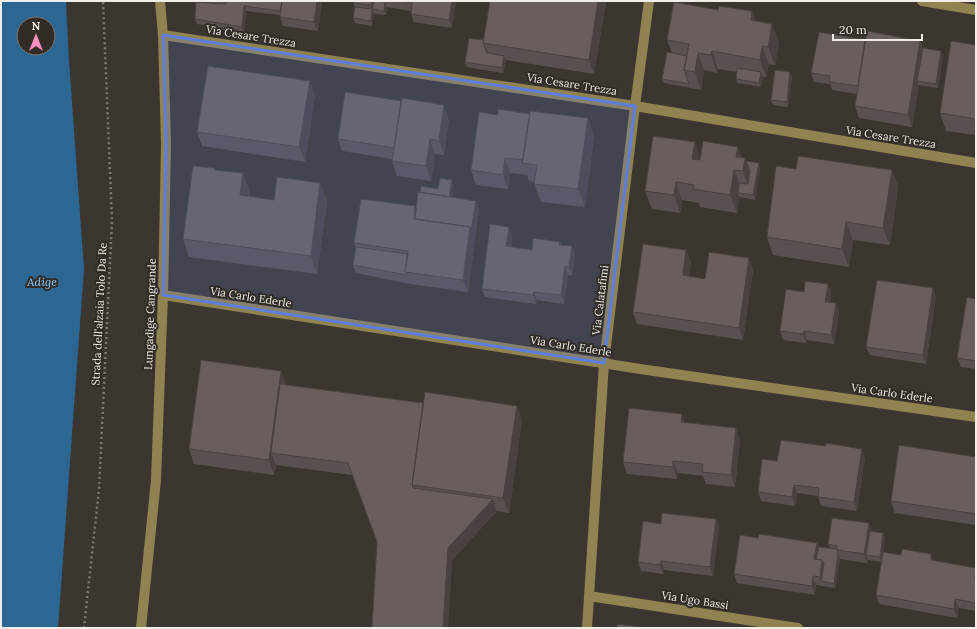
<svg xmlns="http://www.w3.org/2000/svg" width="977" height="629" font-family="Lora,serif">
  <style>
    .water { fill: #2c6794; fill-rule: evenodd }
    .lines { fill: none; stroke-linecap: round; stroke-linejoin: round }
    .path { stroke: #7e7a74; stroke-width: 2.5; stroke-dasharray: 2 3; stroke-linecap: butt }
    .minor { stroke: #918251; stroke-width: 10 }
    .wall { fill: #59514f }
    .shaded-wall { fill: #494240 }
    .building { fill: #685e5c; stroke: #494240 }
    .marked { fill: #5d7edd; fill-opacity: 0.2; stroke: #5d7edd; stroke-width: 3; stroke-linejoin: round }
    .labels { text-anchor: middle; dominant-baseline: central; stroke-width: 4; stroke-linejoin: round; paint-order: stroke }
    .street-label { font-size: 11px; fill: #f1eeea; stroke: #312c26 }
    .water-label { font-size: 12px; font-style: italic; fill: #87c7fc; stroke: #312c26 }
  </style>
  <rect width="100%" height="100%" fill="#3b362f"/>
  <path class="water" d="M1,1H66L69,61L84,269L58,628H1ZM24,24H48V48H24Z"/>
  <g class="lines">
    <path class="path" d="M84,628L99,489L112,221L103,1"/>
    <path class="minor" d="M922,1L976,10
      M163,35L635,106L976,163
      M163,295L647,370L976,417
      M589,596L798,628
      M141,628L156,480L163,295L166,144L163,35L160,1
      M587,628L604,363L635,106L649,1"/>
  </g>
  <path class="wall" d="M196,1H322L318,31L283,26L280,17V15L246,11L244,32L197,24L195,19Z
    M354,1H456L452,28L414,22L411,14V11L387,7L386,15L374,14L372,26L355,23L353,18L355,7L353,3Z
    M606,2L594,74L506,60L503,73L467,67L465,62L484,40Z
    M718,10L752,11L756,21L779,42L775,65L769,64L766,77H763L761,87L737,83L736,79L737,72L718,69L717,73L704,70L701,90L664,83L662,79L672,53L667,40Z
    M865,40L920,41L923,48L943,56L938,88L919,85L912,127L859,118L855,106L857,94L832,90L830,84L814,82L811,73Z
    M976,45V135L946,131L940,113Z
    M792,76L788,107L773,105L771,100Z
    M315,95L305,162L202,146L197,132Z
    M530,114L588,118L594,136L585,207L541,202L534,184V182L529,181L527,175L510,173L508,189L476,185L471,170L498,115Z
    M449,120L444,155L435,154L431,181L397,176L392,161V159L342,151L338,139Z
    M700,157L745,158L746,161L760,167L755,200L739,197L737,213L700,207L699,203L682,200L680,213L652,209L645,191Z
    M214,168L215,170L250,191L249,197L274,200L320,183L327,201L317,274L189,257L183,239Z
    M796,169L892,170L898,187L890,245L853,240L849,267L773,255L767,237Z
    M453,185L451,197L476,201L479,209L468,292L410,284L356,273L353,265L356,247L354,243L416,210L420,192Z
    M512,235L511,247L532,250L560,242L561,245L575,255L572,276L568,275L564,304L537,300L536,304L485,297L482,289Z
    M686,250L691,262L689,276L705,279L753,270L743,340L637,324L633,312Z
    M828,284L831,293L830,302L839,312L834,344L807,340L806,343L783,340L780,331L804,292Z
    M936,297L926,364L870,355L866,347Z
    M976,299V369L961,367L957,358Z
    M281,371L286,385L423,403L517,406L522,420L509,513L497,511L452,560L448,628H372L377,542L352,475L276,465L274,475L194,464L189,449Z
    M685,422L740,440L735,487L706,484L703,476L678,473L677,479L627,474L623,462Z
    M976,457V525L895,513L891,501Z
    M865,458L857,511L821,506L818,496L797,493L795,506L761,501L758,492L777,461Z
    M716,519L719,528L713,576L664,570L663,574L641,571L638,562L661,524Z
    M869,523L872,532L883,533L885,538L881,562L868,560L867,563L840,559L835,588L816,585L815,595L737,583L734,574L758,538L817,543L819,547L830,548L828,544Z
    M933,560L976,568V611L959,608L957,618L879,604L876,595Z"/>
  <path class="shaded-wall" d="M317,1H322L318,31L314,22Z
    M372,1H374L372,9L371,5Z
    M452,1H456L452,28L449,20Z
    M598,1H605L606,2L594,74L589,60Z
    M385,2L387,7L386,15L384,11Z
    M244,6L246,11L244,32L242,27Z
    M372,9L374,14L372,26L371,21Z
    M752,11L759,29L751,20Z
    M772,24L779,42L775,65L768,47Z
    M920,41L925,53L917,81L919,85L912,127L908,115Z
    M762,46L769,64L766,77L760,60Z
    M712,51L718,69L717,73L711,55Z
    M941,51L943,56L938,88L936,84Z
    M698,53L704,70L701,90L695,72Z
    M504,56L506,61L503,73L502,68Z
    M761,72L763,76L761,87L759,83Z
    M790,72L792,76L788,107L787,102Z
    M310,81L315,95L305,162L299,147Z
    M444,105L449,120L444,155L439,141Z
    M588,118L594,136L585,207L578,189Z
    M430,139L435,154L431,181L426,166Z
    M695,142L701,160L692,159Z
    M738,147L744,164L745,158L752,176L750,189L743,171L736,157Z
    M505,158L510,173L508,189L503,175Z
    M759,163L760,167L755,200L753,195Z
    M734,170L741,187L738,193L739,197L737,213L730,195Z
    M892,170L898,187L890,245L883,228Z
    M243,173L250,191L246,213L240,195Z
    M452,180L453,185L450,205L448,201Z
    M676,182L682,200L680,213L674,195Z
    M320,183L327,201L317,274L311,256Z
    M476,201L479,209L468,292L463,280L470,227Z
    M415,206L419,218V223L414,219Z
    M846,222L853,240L849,267L842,249Z
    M509,227L512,235L509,255L506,246Z
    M572,246L575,255L572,276L569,267Z
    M686,250L691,262L687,288L683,275Z
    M749,258L753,270L743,340L739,328Z
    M565,266L568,275L564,304L561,295Z
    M828,284L831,293L828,310L825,302Z
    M933,288L936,297L926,364L923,355Z
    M534,292L537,300L536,304L533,295Z
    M836,303L839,312L834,344L831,335Z
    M804,331L807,340L806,343L803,334Z
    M281,371L286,386L271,453L276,465L274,475L269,460Z
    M517,406L522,420L509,513L503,498Z
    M682,414L686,426L681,422Z
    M736,428L740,440L735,487L731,475Z
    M862,449L865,458L857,511L854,502Z
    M673,461L678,473L677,479L673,467Z
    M794,485L797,493L795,506L792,497Z
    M493,499L497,511L452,560L448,628H443L448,548Z
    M716,519L719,528L713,576L710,567Z
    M869,523L872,532L866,555L868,560L867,563L864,554Z
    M883,533L885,538L881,562L880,557Z
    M817,543L820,551L818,563L814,559Z
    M838,554L840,559L835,588L834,584Z
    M931,554L934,563L931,560Z
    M822,560L825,569L821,581L820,577Z
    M661,561L664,570L663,574L660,565Z
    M813,576L816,585L815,595L812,586Z
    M955,599L959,608L957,618L954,609Z"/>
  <path class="building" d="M227,1H282L280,11L244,6L242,27L195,19L196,2L226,4Z
    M282,1H317L314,22L280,17Z
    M354,1H372L371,5L353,3Z
    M374,1L385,2L384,11L372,9Z
    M401,1H452L449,20L411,14L412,3Z
    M490,1H598L589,60L483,43Z
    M674,2L718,10L719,6L752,11L751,20L772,24L768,47L762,46L760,60L712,51L711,55L698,53L695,72L684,70L689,44L667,40Z
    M355,7L372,9L371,21L353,18Z
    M867,31L920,41L908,115L855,106Z
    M819,32L865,40L858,86L829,82L830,76L811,73Z
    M469,38L484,40L483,43L487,53L504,56L502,68L465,62Z
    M951,41L976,45V119L940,113Z
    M923,48L941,51L936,84L917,81Z
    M667,52L687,56L684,70L689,84L662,79Z
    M208,66L310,81L299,147L197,132Z
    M737,68L761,72L759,83L736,79Z
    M775,70L790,72L787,102L771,100Z
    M345,92L401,101L394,148L338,139Z
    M402,98L444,105L439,141L430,139L426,166L392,161Z
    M498,109L530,114L523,160L505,158L503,175L471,170L479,112L498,115Z
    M530,111L588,118L578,189L534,184L537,165L522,163Z
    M653,136L695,142L692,159L700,160L703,141L738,147L736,157L745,158L743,171L734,170L730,195L693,189L694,185L676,182L674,195L645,191Z
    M798,156L892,170L883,228L846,222L842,249L767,237L776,166L796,169Z
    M746,161L759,163L753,195L738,193L739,183L748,184L750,171Z
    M193,166L214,168V170L243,173L240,195L274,200L277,177L320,183L311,256L183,239Z
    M440,178L452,180L449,197L420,192L421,186L438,189Z
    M418,192L476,201L471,231L470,227L415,219Z
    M361,199L415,206L414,219L470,227L463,280L405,272L408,251L354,243Z
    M490,224L509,227L506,246L532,250L533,238L560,242L559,245L572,246L569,267L565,266L561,295L534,292L533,295L482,289Z
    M643,244L686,250L683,275L705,279L709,252L749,258L739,328L633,312Z
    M356,247L408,254L405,272L407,275L353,265Z
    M877,280L933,288L923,355L866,347Z
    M805,281L828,284L825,302L836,303L831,335L804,331L803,334L780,331L786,289L804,292Z
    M967,297L976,299V361L957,358Z
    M201,360L281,371L269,460L189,449Z
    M280,384L423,403L412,485L413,488L493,499L448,548L443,628H372L377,542L348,463L271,453Z
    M425,392L517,406L503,498L412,485Z
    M629,408L682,414L681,422L736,428L731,475L702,472L703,464L673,461V467L623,462Z
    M781,440L826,446V443L862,449L854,502L818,497L819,488L794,485L792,497L758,492L762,459L777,461Z
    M899,445L976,457V514L891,501Z
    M662,513L716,519L710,567L661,561L660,565L638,562L643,521L661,524Z
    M832,518L869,523L864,554L837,550V546L828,544Z
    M870,531L883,533L880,557L866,555Z
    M759,534L817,543L814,559L822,560L820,577L813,576L812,586L734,574L740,535L758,538Z
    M819,547L837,549L838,554L834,584L821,581L824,564L822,560L816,559Z
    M902,549L931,554V560L976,568L975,579H976V603L955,599L954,609L876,595L883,552L901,555Z
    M617,624L642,627V628H617Z"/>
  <path class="marked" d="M163,35L635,106L604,363L163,295L166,144Z"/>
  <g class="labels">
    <g class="street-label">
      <text transform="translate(251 36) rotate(9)">Via Cesare Trezza</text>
      <text transform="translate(572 84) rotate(9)">Via Cesare Trezza</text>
      <text transform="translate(891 137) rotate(9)">Via Cesare Trezza</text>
      <text transform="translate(251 297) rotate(9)">Via Carlo Ederle</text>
      <text transform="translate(600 300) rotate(-83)">Via Calatafimi</text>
      <text transform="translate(99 314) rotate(-87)">Strada dell'alzaia Tolo Da Re</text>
      <text transform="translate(150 314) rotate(-88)">Lungadige Cangrande</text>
      <text transform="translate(571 346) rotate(9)">Via Carlo Ederle</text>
      <text transform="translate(892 393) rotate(8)">Via Carlo Ederle</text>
      <text transform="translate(695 600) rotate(9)">Via Ugo Bassi</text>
    </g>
    <g class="water-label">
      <text x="42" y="281">Adige</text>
    </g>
  </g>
  <rect width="977" height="629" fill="none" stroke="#f1eeea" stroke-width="4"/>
  <g transform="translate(36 36)"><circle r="19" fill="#312c26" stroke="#7e7a74"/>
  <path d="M0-3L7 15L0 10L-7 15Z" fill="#fc8fc2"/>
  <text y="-6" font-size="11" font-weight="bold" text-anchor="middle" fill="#f1eeea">N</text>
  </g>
  <path d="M833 34v6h89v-6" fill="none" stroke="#f1eeea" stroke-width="2"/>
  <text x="839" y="34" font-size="12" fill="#f1eeea" stroke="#312c26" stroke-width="3" paint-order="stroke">20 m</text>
</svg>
